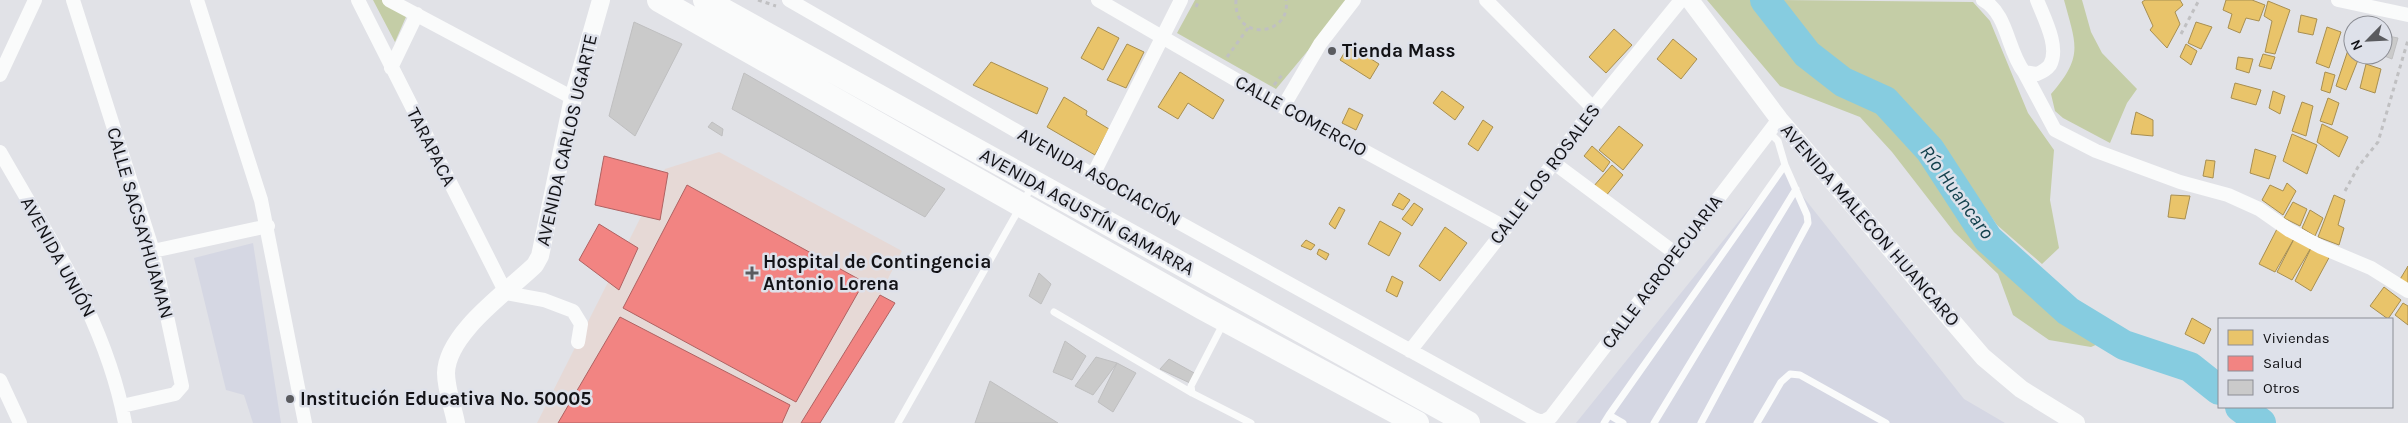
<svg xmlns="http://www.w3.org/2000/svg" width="2408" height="423" font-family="Karla,sans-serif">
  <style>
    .built { fill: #d5d7e3 }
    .medical { fill: #e6d9d6 }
    .green { fill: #c4cda6 }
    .homes { fill: #e9c46a; stroke: #a88f51 }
    .health { fill: #f28482; stroke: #af6262 }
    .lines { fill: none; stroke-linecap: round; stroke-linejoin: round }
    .river { stroke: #86cce0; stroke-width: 30 }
    .building { fill: #cacaca; stroke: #bfbfc0 }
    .path { stroke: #c0c0c2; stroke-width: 3; stroke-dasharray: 4 4; stroke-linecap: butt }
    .service { stroke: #fafbfb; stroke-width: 7 }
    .minor { stroke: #fafbfb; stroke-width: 14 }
    .tertiary { stroke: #fafbfb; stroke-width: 18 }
    .trunk { stroke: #fafbfb; stroke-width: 24 }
    .poi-dot { fill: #5a5b5f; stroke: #dee1ea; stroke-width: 2 }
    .labels { text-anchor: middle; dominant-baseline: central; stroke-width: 5; stroke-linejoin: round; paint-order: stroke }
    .poi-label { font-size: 19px; font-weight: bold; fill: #121216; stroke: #dee1ea; text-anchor: start }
    .street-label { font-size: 19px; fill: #121216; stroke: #dee1ea }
    .water-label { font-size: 20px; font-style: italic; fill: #113f4b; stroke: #dee1ea }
  </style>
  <rect width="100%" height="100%" fill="#e1e2e7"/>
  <path class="built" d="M1781,169L1964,399L2005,423H1576Z
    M253,243L281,423H253L244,395L226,390L194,258Z"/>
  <path class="medical" d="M719,152L902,251L815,423H537L665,169Z"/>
  <path class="green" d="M373,0H382L409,10L395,42Z
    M1195,0H1350L1276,89L1177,33Z
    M1707,0H1755L1809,69L1878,106L1917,144L1994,257L2062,316L2105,341L2091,347L2049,340L2013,315L1998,274L1954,232L1892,152L1860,117L1780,86Z
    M1780,0L1973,2L1990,21L2028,113L2054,150L2050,200L2059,248L2042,264L1997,225L1923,122L1898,95L1853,74L1815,48Z
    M2064,0H2082L2091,32L2102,53L2137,89L2127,103L2110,143L2063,118L2055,111L2051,94C2084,56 2076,45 2064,0Z"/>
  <path class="homes" d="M2145,0H2180L2183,5L2175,12L2180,24L2167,48L2150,30L2153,26L2142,2Z
    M2226,0H2252L2265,5L2259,21L2246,18L2240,33L2228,28L2232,14L2223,10Z
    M2268,1L2290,10L2275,54L2265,52L2272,21L2264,16Z
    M2301,15L2317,19L2313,35L2298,32Z
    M2196,22L2212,27L2201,49L2188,43Z
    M1098,27L1119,38L1103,70L1081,58Z
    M2327,27L2341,32L2329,68L2316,63Z
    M1614,29L1632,45L1606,73L1589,57Z
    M1673,39L1697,59L1681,79L1657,59Z
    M1127,44L1144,52L1126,88L1107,80Z
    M2186,44L2197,51L2191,65L2180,57Z
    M1349,45L1379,64L1370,79L1340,60Z
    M2349,47L2353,48V55H2360L2346,90L2336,86Z
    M2263,54L2275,57L2271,69L2259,66Z
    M2238,57L2253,59L2249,73L2236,69Z
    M991,62L1048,88L1037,114L973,85Z
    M2366,64L2381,69L2375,93L2360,88Z
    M1180,72L1224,100L1213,119L1188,103L1178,119L1158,107Z
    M2325,72L2335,75L2330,93L2321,90Z
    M2235,83L2261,90L2256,105L2231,98Z
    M1442,91L1464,107L1455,120L1433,103Z
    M2273,91L2285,96L2280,114L2269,108Z
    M1064,97L1087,111L1086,115L1109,129L1095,155L1047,127Z
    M2328,98L2339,103L2332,125L2320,121Z
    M2302,102L2313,106L2306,136L2292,131Z
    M1349,108L1363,115L1356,130L1342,123Z
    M2136,112L2153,120V136L2131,134Z
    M1483,120L1493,127L1478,151L1468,144Z
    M2322,124L2348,137L2339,157L2317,142Z
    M1619,126L1643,145L1623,170L1599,150Z
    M2292,134L2317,145L2307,174L2283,161Z
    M1592,146L1610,162L1603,172L1584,156Z
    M2255,149L2276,156L2269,179L2250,173Z
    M2206,160L2215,161L2213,178L2203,176Z
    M1612,165L1623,175L1605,197L1593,187Z
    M2287,183L2296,191L2283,215L2262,200L2270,185L2283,191Z
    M1399,193L1410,200L1403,210L1392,205Z
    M2171,195L2190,196L2185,219L2168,217Z
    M2334,195L2345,200L2338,225L2344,228L2339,245L2318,237Z
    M2293,202L2307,209L2300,226L2284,218Z
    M1414,203L1423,209L1412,226L1402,219Z
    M1339,207L1345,210L1335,229L1329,224Z
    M2310,210L2323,218L2315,236L2302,228Z
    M1380,221L1401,233L1389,256L1368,244Z
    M1445,227L1467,243L1440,281L1419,266Z
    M2278,227L2295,237L2275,272L2259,264Z
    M2295,237L2312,246L2292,280L2277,272Z
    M1306,240L1315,245L1311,250L1301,246Z
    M2312,246L2331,254L2311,291L2295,281Z
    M1319,249L1329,254L1326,260L1317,254Z
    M2408,266V287L2399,281Z
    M1392,276L1403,282L1397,297L1386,291Z
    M2384,287L2401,300L2388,319L2370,306Z
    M2403,303L2408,306V325L2395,315Z
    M2192,318L2211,329L2204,344L2185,334Z"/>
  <path class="health" d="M604,156L668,173L660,220L595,205Z
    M687,185L864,282L796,402L623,308Z
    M599,224L638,248L619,290L579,260Z
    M880,295L895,303L820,423H801Z
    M620,317L790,405L782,423H558Z"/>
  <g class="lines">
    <path class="river" d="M1765,0L1807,54L1843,82L1885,101L1930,150L1988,239L2068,311L2124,345L2190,367L2219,390
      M2240,407L2261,423"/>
  </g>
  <path class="building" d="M634,22L682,44L635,136L609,116Z
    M2383,35L2398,38L2392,59L2382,55Z
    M744,73L945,189L925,217L732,109Z
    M712,122L723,129L722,136L708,127Z
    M1039,273L1051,284L1041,304L1029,296Z
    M1065,341L1086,356L1072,380L1053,372Z
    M1096,357L1117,363L1093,395L1075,386Z
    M1169,359L1196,374L1190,383L1160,369Z
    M1117,363L1136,373L1113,412L1098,402Z
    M990,381L1058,423H975Z"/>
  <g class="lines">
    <path class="path" d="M758,0L776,6
      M1236,0C1233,43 1292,36 1286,0
      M1196,7L1199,0
      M2181,34L2199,0
      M1227,57L1248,28
      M1274,85L1283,74
      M2345,191L2358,167L2378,142L2408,40"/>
    <path class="service" d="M1054,312L1192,393L1251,423
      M1192,393L1191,386L1224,322
      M1609,415L1785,165
      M898,423L1032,186
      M1604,423L1609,415L1623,423
      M1654,423L1796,189
      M1701,423L1808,223L1807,215L1785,165L1778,141L1769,132
      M1757,423L1781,382L1790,374L1800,375L1886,423"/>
    <path class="minor" d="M73,0L153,251L182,386L175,394L122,406
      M197,0L261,200L305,423
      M358,0L506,293L544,300L573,311L581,324L578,342
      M389,0L573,98
      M789,0L1093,175L1534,419L1542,422L1551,417L1779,119
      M1098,0L1283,107L1506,228
      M1486,0L1593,108
      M1983,0C2008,14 2007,50 2024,72L2037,74C2042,72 2047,69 2050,65C2060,47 2044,18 2037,0
      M2338,0L2408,15
      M391,68L417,14
      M2024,72L2055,130L2096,151L2180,182L2228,195L2259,209L2289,230L2321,247L2371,268L2408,291
      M0,75L35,0
      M1283,107L1320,44L1354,0
      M0,152C50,240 106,321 125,423
      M1554,163L1675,253
      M1093,175L1181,0
      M153,251L268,226
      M1410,351L1506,228L1593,108L1681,0
      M0,380L20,423"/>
    <path class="tertiary" d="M1690,0L1779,119L1983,357L2021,389L2076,423
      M456,423C453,407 446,389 446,373C447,333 507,292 535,265L540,256L573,98L601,0"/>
    <path class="trunk" d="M659,0L1203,308L1417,423
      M705,0L1468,423"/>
  </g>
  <g class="poi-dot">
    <circle cx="1332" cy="51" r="5"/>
    <path d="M749.5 265.5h5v5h5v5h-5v5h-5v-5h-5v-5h5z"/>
    <circle cx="290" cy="399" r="5"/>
  </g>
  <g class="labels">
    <g class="poi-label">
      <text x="1342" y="51">Tienda Mass</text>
      <text x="763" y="262">Hospital de Contingencia<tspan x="763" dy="22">Antonio Lorena</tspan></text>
      <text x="300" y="399">Institución Educativa No. 50005</text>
    </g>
    <g class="street-label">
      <text transform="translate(1301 116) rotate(29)">CALLE COMERCIO</text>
      <text transform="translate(567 140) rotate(-77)">AVENIDA CARLOS UGARTE</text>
      <text transform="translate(431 147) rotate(63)">TARAPACA</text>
      <text transform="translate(1545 174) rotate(-53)">CALLE LOS ROSALES</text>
      <text transform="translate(1099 177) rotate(29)">AVENIDA ASOCIACIÓN</text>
      <text transform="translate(1087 212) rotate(29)">AVENIDA AGUSTÍN GAMARRA</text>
      <text transform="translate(140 223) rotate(74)">CALLE SACSAYHUAMAN</text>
      <text transform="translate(1870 225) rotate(49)">AVENIDA MALECON HUANCARO</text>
      <text transform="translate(58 257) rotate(61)">AVENIDA UNIÓN</text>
      <text transform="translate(1662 272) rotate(-53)">CALLE AGROPECUARIA</text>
    </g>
    <g class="water-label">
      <text transform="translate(1957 192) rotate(54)">Río Huancaro</text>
    </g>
  </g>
  <rect x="2218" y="318" width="175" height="90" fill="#dee1ea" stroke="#8c8e95"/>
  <rect x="2228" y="330" width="25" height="15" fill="#e9c46a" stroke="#8c8e95"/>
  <text x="2263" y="343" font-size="15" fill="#121216">Viviendas</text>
  <rect x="2228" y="356" width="25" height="15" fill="#f28482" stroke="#8c8e95"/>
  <text x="2263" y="368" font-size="15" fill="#121216">Salud</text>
  <rect x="2228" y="380" width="25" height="15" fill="#cacaca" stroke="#8c8e95"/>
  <text x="2263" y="393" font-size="15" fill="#121216">Otros</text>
  <g transform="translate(2368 40) rotate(246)"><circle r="24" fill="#dee1ea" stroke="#8c8e95"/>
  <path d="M0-4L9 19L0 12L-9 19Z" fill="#5a5b5f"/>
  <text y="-8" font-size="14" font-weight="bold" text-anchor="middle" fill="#121216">N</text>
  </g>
</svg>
